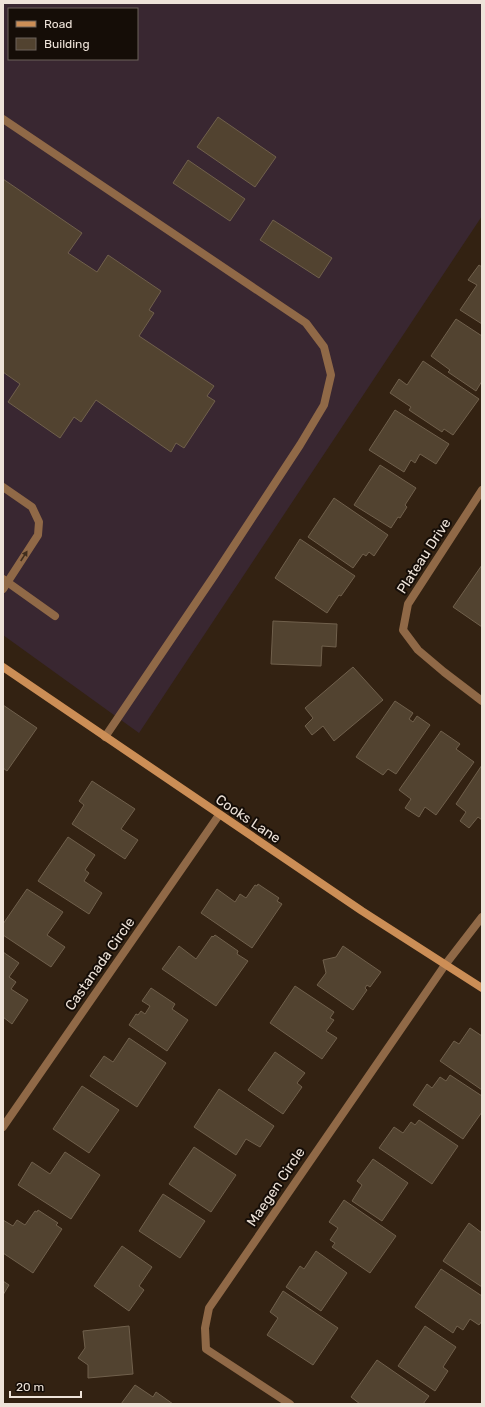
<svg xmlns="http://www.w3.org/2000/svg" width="485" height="1407" font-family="Rubik,sans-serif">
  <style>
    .education { fill: #392731; fill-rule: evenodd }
    .building { fill: #524330; stroke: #70604c }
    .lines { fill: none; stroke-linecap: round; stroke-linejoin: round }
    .lane { stroke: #906947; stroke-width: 8 }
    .street { stroke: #906947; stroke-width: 8 }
    .secondary { stroke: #cc8e56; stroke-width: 8 }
    .oneway { fill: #402d1d }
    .labels { text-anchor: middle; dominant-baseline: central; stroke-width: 4; stroke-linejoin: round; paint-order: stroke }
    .street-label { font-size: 14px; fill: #eee3d9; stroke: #150d07 }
  </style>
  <rect width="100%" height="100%" fill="#332212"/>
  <path class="education" d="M3,3H482V216L139,733L3,635ZM9,9H137V59H9Z"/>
  <path class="building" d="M218,117L276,157L255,187L197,147Z
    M188,160L245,199L230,221L173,183Z
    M3,179L82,233L68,253L97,272L108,255L161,291L149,310L154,313L139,336L214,386L207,396L215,401L184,448L176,443L171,452L96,400L81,422L74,417L60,438L8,402L20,384L3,372Z
    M273,220L332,258L319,278L260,240Z
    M479,265L482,267V324L460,310L477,285L468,280Z
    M456,319L482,336V381L476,391L448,372L450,370L431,356Z
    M423,361L479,399L453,435L444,429L442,432L409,410L411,407L390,393L399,379L407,385Z
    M395,410L449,444L436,464L420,454L415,463L411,460L404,472L369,450Z
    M380,465L416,488L405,505L407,507L400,518L398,517L391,528L354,505Z
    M334,498L388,535L374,556L369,552L366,556L363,554L353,568L308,537Z
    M300,539L355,576L341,596L339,595L327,613L275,578Z
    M482,565V627L453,607Z
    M273,621L337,624L336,647L322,646L321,666L271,664Z
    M353,667L383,700L334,741L323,726L312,735L305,726L313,718L305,708Z
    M395,701L413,713L409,719L413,722L417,716L430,725L396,774L388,769L383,775L356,757Z
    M3,705L37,728L7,771L3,768Z
    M441,731L460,744L456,749L474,762L436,815L425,807L419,817L405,808L411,799L399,790Z
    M482,765V820L478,817L469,828L460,821L466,812L456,804Z
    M92,781L135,809L121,829L138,840L125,859L72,824L84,805L79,801Z
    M68,837L95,855L85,870L89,873L84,881L102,893L89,914L38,881Z
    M258,884L279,898L277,901L282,904L252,948L201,913L217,889L235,902L240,894L246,898L255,885L257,886Z
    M27,889L63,912L47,935L65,947L51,967L3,935V924Z
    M215,935L238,951L237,954L248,961L216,1006L162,969L179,946L196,959L212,936L213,937Z
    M343,946L381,972L370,987L367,985L365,988L367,990L353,1010L317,985L326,973L323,960L336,957Z
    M3,952L19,963L9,977L16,982L11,989L28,1000L12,1024L3,1017Z
    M295,986L334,1012L330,1018L334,1020L326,1031L337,1038L322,1059L270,1023Z
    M151,988L175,1004L172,1009L188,1020L167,1051L129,1025L136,1014L138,1015L141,1011L145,1014L150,1006L142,1001Z
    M470,1028L482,1036V1090L440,1061L454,1041L459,1044Z
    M129,1038L166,1063L137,1107L90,1076L104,1056L113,1062Z
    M275,1052L305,1073L297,1083L302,1087L283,1114L248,1090Z
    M450,1075L482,1096V1112L463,1139L413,1105L427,1084L432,1088L440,1077L446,1081Z
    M82,1086L119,1110L89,1153L53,1129Z
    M219,1089L274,1126L260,1147L246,1139L236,1155L194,1127Z
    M419,1120L458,1146L432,1184L379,1148L394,1127L403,1133L411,1122L415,1125Z
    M194,1147L236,1175L211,1212L169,1184Z
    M65,1152L100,1175L71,1219L18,1185L32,1162L50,1174Z
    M373,1159L408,1183L382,1221L352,1201L362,1185L357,1181Z
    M163,1194L205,1221L180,1258L139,1231Z
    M344,1200L396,1236L370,1273L332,1247L335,1243L330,1240L338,1228L329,1222Z
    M38,1210L58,1223L56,1225L62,1229L33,1273L3,1253V1220L13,1226L17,1220L25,1225L35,1211L37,1212Z
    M469,1223L482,1233V1287L443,1261Z
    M122,1246L152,1267L139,1286L144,1290L129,1311L94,1286Z
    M316,1251L347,1273L321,1311L286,1287L300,1266L304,1269Z
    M441,1269L482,1296V1321L479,1325L470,1319L463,1330L457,1326L453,1333L415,1307Z
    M3,1281L9,1285L3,1295Z
    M283,1291L338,1328L313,1365L267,1335L278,1318L270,1312Z
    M129,1326L133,1374L88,1378V1365L78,1358L85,1348L83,1331Z
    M425,1326L456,1347L443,1367L448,1371L435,1391L398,1366Z
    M377,1360L429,1396L423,1404H360L351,1397Z
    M135,1385L153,1397L156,1392L173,1404H121Z"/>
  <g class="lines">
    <path class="lane" d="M3,119L306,323L324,347L331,375L324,405L300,445L214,576L105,737
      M3,579L55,616"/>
    <path class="street" d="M3,487L32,507L39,522L38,535L3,589
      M482,490L408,604L403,630L418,650L444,672L482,701
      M3,1127L219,815
      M290,1404L206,1349L205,1328L209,1308L445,965L482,917"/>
    <path class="secondary" d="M3,667L362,911L482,988"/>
  </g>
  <defs><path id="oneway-solid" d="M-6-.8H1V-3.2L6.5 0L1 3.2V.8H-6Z"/></defs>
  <use class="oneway" href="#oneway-solid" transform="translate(24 556) rotate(-57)"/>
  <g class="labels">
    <g class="street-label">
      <text transform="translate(424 556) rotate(-57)">Plateau Drive</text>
      <text transform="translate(248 819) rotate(34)">Cooks Lane</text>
      <text transform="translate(100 964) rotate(-55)">Castanada Circle</text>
      <text transform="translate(276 1187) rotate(-56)">Maegen Circle</text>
    </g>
  </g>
  <rect width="485" height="1407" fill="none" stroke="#eee3d9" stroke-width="8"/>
  <rect x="8" y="8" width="130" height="52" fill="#150d07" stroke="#6c635b"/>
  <rect x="16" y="21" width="20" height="6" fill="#cc8e56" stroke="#6c635b"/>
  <text x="44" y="28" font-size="12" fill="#eee3d9">Road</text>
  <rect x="16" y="38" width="20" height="12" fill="#524330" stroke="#6c635b"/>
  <text x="44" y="48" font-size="12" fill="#eee3d9">Building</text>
  <path d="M10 1391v6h71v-6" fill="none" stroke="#eee3d9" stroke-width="2"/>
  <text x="16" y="1391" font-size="12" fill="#eee3d9" stroke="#150d07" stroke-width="3" paint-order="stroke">20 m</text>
</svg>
